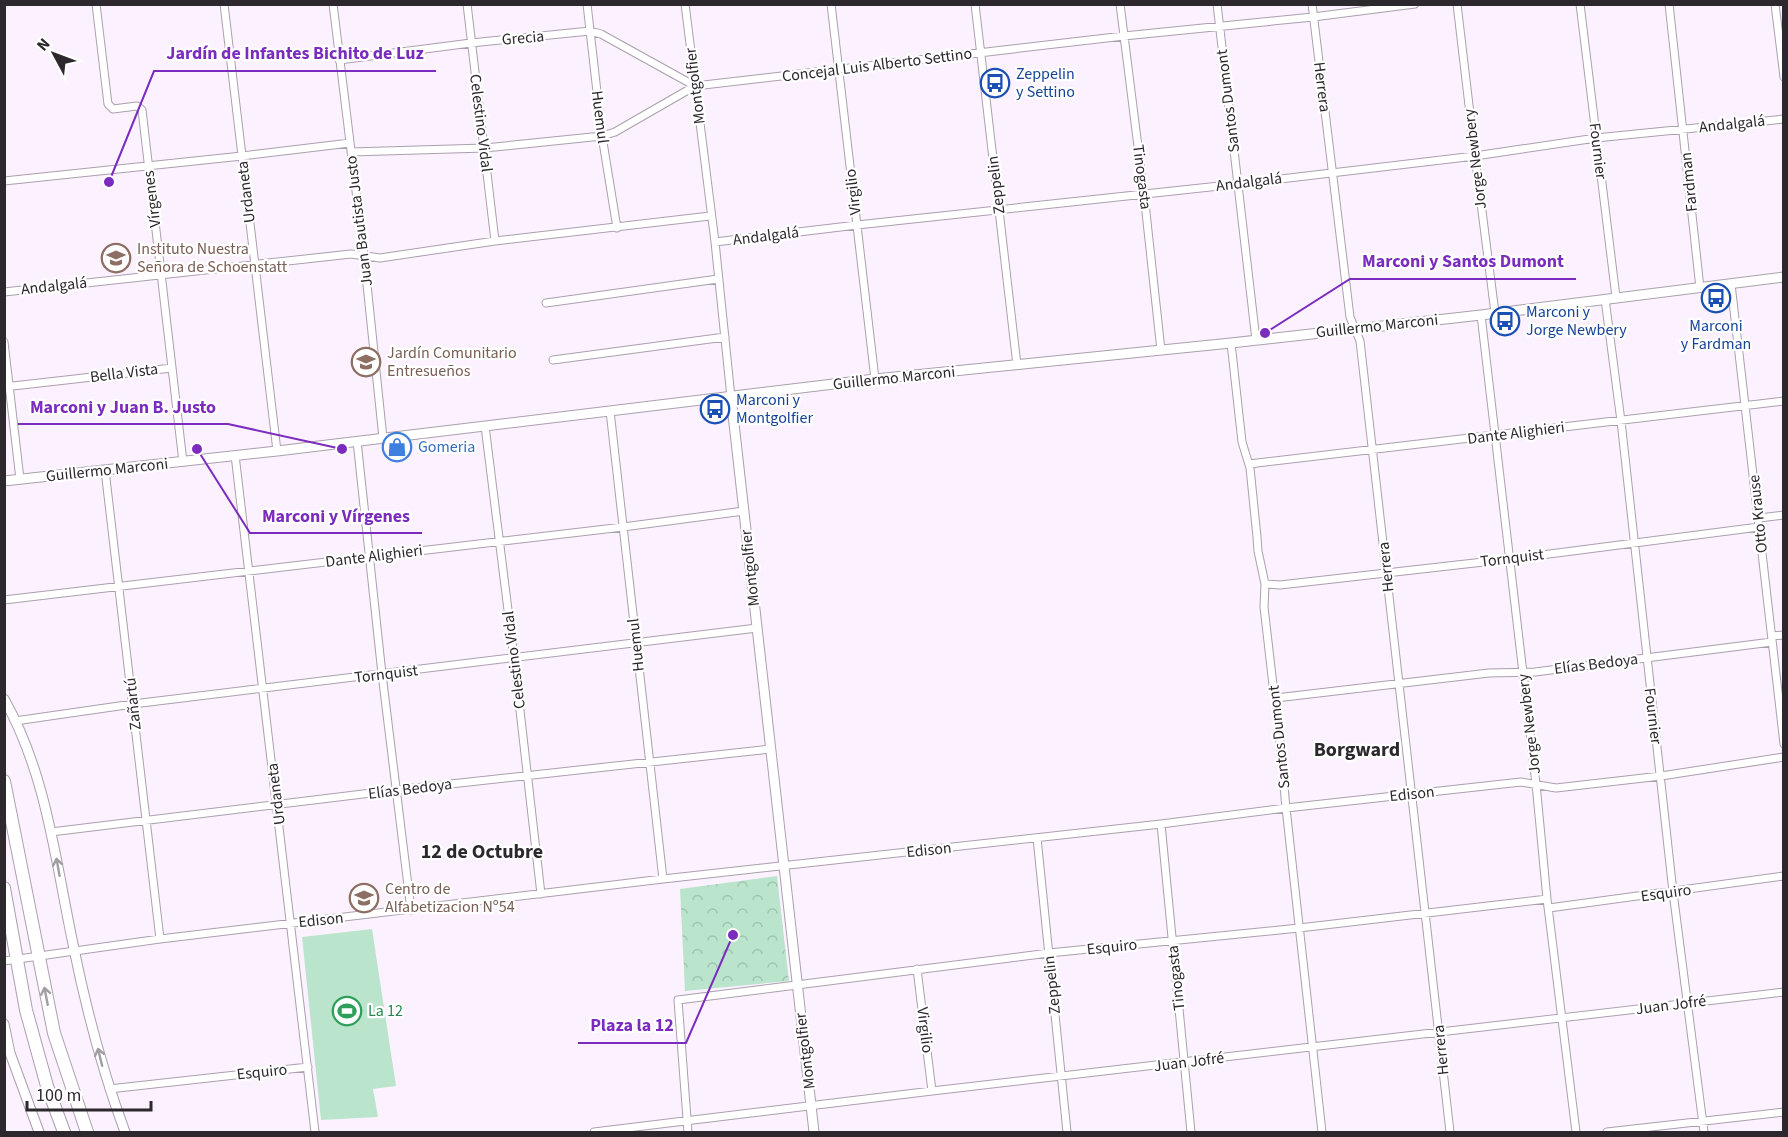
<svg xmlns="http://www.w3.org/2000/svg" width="1788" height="1137" font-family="'Source Sans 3',sans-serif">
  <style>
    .green { fill: #bae5cc }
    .forest { fill: url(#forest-crowns) }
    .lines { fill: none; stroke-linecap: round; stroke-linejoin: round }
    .street-casing { stroke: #aaa0ad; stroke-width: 9 }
    .secondary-casing { stroke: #aaa0ad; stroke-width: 11 }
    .highway-casing { stroke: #aaa0ad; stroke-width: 14 }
    .street { stroke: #fff; stroke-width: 7 }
    .secondary { stroke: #fff; stroke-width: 9 }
    .highway { stroke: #fff; stroke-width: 12 }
    .oneway { stroke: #a09ea0 }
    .labels { text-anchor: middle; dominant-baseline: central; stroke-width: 4.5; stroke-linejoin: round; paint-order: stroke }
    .street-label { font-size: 16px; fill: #2c282d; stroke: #fff }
    .transit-label { font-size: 16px; fill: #164399; stroke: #fff; text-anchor: start }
    .education-label { font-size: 16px; fill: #785e54; stroke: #fff; text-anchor: start }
    .shop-label { font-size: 16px; fill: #366cbe; stroke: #fff; text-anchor: start }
    .leisure-label { font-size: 16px; fill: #27864d; stroke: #fff; text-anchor: start }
    .quarter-label { font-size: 20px; font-weight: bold; fill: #2c282d; stroke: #fff }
    .leader { fill: none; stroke: #7b2cbf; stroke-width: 2 }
    .callout-dot { fill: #7b2cbf; stroke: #fff; stroke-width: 2 }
    .callout-label { font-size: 18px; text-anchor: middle; font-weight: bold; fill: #7b2cbf; stroke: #fff; stroke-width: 4.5; stroke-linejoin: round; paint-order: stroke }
  </style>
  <defs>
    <pattern id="forest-crowns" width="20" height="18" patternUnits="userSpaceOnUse" patternTransform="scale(1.5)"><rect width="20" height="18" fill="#bae5cc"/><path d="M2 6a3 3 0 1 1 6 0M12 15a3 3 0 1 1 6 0" fill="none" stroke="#a0c4b0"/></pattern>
  </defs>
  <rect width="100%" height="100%" fill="#fcf1ff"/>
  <path class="green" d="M372,929L396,1086L373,1089L378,1117L321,1120L302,937Z"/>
  <path class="forest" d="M777,876L789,981L685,991L680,889Z"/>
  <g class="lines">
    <g class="street-casing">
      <path id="street" d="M96,4L108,104L113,109L137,106L142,110L183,462
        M224,4L277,451
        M333,4L364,256L383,438
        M467,4L495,241
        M587,4L602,136L617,228
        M685,4L715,242L731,397
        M831,4L875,379
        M975,4L1017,365
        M1120,4L1144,194L1161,350
        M1217,4L1256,340
        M1312,4L1350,317L1360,341L1450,1132
        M1457,4L1475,156L1495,313
        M1580,4L1616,297
        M1669,4L1700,288
        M1775,4L1784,77
        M339,60L471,43L590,31L601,34L695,86
        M351,152L485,148L602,136L615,132L695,86L1124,36L1313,17L1415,4
        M4,181L242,156L350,143
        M715,242L857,225L1238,184L1475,156L1596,138L1784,119
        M1731,284L1784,744
        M4,292L351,254L380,258L495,241L710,216
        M1605,299L1621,421L1673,892L1704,1132
        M546,303L718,279
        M1481,315L1536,784L1547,899L1576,1132
        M4,342L20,479
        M1231,343L1242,442L1250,468L1257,537L1258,551L1265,584L1264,607L1273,685L1276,698L1286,808L1322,1132
        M553,360L725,337
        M4,387L172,368
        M610,411L663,879
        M485,426L514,658L541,894
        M357,441L382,674L411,910
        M235,455L315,1132
        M1249,464L1784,401
        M105,470L160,939
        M1759,518L1784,515
        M1265,584L1280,585L1510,559L1759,527
        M4,600L623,527L744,511
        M1772,636L1784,635
        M1276,698L1489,673L1535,672L1772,642
        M15,721L133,704L757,628
        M1161,824L1191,1132
        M51,832L396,790L770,749
        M1037,838L1067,1132
        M1549,908L1784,876
        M4,961L160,939L663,879L1161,824L1286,808L1521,782L1556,788L1661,776L1784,757
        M917,969L932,1091
        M109,1089L308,1067
        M594,1132L932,1091L1784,992
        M688,1132L678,1000L1049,953L1299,928L1547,899
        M1607,1132L1784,1112"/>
    </g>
    <g class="secondary-casing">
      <path id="secondary" d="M731,397L814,1132
        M4,481L277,451L875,379L1231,343L1481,315L1784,277
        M4,699C46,773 55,858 72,939C85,1005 102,1070 125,1132
        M4,1024L10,1053L39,1132"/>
    </g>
    <g class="highway-casing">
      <path id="highway" d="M4,781L54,1033L87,1132
        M4,888L26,1010L47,1086L64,1132"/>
    </g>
    <use href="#street" class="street"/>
    <use href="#secondary" class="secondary"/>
    <use href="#highway" class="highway"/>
  </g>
  <defs><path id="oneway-shaft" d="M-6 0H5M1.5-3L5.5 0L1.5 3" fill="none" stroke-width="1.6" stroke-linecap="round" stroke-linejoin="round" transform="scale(1.5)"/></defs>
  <g class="oneway">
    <use href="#oneway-shaft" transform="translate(58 867) rotate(-100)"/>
    <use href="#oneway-shaft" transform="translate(46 996) rotate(-101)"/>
    <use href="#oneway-shaft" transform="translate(100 1057) rotate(-104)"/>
  </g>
  <defs>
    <g id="bus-ring" transform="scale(1.5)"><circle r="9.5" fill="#fff" stroke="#1a4fb4" stroke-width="1.5"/><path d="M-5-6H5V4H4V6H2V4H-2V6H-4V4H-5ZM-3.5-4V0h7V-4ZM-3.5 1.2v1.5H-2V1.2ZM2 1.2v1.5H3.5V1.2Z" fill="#1a4fb4"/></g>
    <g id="school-ring" transform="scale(1.5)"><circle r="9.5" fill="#fff" stroke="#8d6e63" stroke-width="1.5"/><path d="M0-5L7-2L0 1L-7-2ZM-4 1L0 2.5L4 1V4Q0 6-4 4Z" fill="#8d6e63"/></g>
    <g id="shop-ring" transform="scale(1.5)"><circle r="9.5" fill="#fff" stroke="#3f7fe0" stroke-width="1.5"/><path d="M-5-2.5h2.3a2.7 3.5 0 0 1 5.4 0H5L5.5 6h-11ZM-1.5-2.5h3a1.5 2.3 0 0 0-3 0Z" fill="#3f7fe0"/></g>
    <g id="stadium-ring" transform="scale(1.5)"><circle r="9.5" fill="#fff" stroke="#2e9e5b" stroke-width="1.5"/><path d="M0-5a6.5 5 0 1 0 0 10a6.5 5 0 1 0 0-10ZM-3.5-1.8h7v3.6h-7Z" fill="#2e9e5b"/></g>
  </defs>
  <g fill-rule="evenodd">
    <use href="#bus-ring" x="995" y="83"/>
    <use href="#school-ring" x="116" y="258"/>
    <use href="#bus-ring" x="1716" y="298"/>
    <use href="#bus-ring" x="1505" y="321"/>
    <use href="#school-ring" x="366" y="362"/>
    <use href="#bus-ring" x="715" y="409"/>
    <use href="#shop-ring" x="397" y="447"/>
    <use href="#school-ring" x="364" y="898"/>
    <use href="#stadium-ring" x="347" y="1011"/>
  </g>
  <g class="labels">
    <g class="street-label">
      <text transform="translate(523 38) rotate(-5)">Grecia</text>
      <text transform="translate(877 65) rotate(-7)">Concejal Luis Alberto Settino</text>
      <text transform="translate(695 86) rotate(-97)">Montgolfier</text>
      <text transform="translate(1322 87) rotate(83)">Herrera</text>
      <text transform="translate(1228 101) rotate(-97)">Santos Dumont</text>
      <text transform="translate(600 117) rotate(83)">Huemul</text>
      <text transform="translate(481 123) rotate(83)">Celestino Vidal</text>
      <text transform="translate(1732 124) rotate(-6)">Andalgalá</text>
      <text transform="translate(1598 151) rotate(83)">Fournier</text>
      <text transform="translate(1475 159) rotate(-97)">Jorge Newbery</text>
      <text transform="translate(1142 177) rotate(83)">Tinogasta</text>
      <text transform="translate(1249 182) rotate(-7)">Andalgalá</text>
      <text transform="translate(1689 182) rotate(-96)">Fardman</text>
      <text transform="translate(996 185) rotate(-97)">Zeppelin</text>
      <text transform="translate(246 192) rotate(-97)">Urdaneta</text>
      <text transform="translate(853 192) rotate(-97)">Virgilio</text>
      <text transform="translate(152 199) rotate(-97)">Vírgenes</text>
      <text transform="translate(359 221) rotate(-97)">Juan Bautista Justo</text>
      <text transform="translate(766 236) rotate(-7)">Andalgalá</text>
      <text transform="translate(54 286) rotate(-6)">Andalgalá</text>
      <text transform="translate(1377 326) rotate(-6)">Guillermo Marconi</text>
      <text transform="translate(124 373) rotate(-7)">Bella Vista</text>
      <text transform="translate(894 378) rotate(-6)">Guillermo Marconi</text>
      <text transform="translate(1516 433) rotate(-7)">Dante Alighieri</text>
      <text transform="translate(107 470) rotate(-6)">Guillermo Marconi</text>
      <text transform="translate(1758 514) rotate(-96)">Otto Krause</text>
      <text transform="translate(374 556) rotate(-7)">Dante Alighieri</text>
      <text transform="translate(1512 558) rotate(-7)">Tornquist</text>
      <text transform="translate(1386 567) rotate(-96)">Herrera</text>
      <text transform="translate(750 568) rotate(-96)">Montgolfier</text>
      <text transform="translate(636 645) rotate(-96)">Huemul</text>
      <text transform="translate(514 660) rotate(-97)">Celestino Vidal</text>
      <text transform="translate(1596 664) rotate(-7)">Elías Bedoya</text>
      <text transform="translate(386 674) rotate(-7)">Tornquist</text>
      <text transform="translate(133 704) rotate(-96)">Zañartú</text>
      <text transform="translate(1653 716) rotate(83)">Fournier</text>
      <text transform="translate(1529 724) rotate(-97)">Jorge Newbery</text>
      <text transform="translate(1279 737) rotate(-96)">Santos Dumont</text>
      <text transform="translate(410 789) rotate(-7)">Elías Bedoya</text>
      <text transform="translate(276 794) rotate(-97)">Urdaneta</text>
      <text transform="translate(1412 794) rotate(-6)">Edison</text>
      <text transform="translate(929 850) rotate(-6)">Edison</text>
      <text transform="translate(1666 893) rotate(-8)">Esquiro</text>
      <text transform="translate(321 920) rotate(-6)">Edison</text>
      <text transform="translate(1112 947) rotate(-6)">Esquiro</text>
      <text transform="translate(1176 978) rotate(-96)">Tinogasta</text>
      <text transform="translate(1052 985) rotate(-96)">Zeppelin</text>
      <text transform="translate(1671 1005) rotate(-7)">Juan Jofré</text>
      <text transform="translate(925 1030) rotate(83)">Virgilio</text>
      <text transform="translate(1441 1050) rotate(-96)">Herrera</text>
      <text transform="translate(805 1051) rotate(-97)">Montgolfier</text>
      <text transform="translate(1189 1062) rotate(-7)">Juan Jofré</text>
      <text transform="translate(262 1072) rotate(-6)">Esquiro</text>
    </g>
    <g class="transit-label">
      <text x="1016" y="74">Zeppelin<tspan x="1016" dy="18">y Settino</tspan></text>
      <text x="1526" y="312">Marconi y<tspan x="1526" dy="18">Jorge Newbery</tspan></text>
      <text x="1716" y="326" text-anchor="middle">Marconi<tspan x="1716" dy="18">y Fardman</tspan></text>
      <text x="736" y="400">Marconi y<tspan x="736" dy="18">Montgolfier</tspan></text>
    </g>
    <g class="education-label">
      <text x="137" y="249">Instituto Nuestra<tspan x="137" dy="18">Señora de Schoenstatt</tspan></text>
      <text x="387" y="353">Jardín Comunitario<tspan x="387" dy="18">Entresueños</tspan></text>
      <text x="385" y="889">Centro de<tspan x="385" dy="18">Alfabetizacion Nº54</tspan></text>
    </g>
    <g class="shop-label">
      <text x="418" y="447">Gomeria</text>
    </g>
    <g class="leisure-label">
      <text x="368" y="1011">La 12</text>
    </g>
    <g class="quarter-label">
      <text x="1357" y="750">Borgward</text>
      <text x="482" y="852">12 de Octubre</text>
    </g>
  </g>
  <path class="leader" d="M109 182L154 71H436M1265 333L1350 279H1576M342 449L228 424H18M197 449L250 533H422M733 935L686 1043H578"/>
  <g class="callout-dot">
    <circle cx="109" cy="182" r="6"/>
    <circle cx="1265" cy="333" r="6"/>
    <circle cx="342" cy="449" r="6"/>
    <circle cx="197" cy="449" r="6"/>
    <circle cx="733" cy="935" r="6"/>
  </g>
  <g class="callout-label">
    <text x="295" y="59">Jardín de Infantes Bichito de Luz</text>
    <text x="1463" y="267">Marconi y Santos Dumont</text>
    <text x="123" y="413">Marconi y Juan B. Justo</text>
    <text x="336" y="522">Marconi y Vírgenes</text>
    <text x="632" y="1031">Plaza la 12</text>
  </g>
  <rect width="1788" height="1137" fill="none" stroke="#2c282d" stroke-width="12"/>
  <g transform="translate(54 54) rotate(311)" stroke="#ffffff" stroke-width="4.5" paint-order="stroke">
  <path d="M0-4.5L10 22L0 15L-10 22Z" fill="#2c282d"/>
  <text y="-9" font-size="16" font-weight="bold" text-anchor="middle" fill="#2c282d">N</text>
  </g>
  <path d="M27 1101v9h124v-9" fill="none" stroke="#2c282d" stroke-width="3"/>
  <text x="36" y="1101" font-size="18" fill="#2c282d" stroke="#ffffff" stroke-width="4.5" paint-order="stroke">100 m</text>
</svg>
